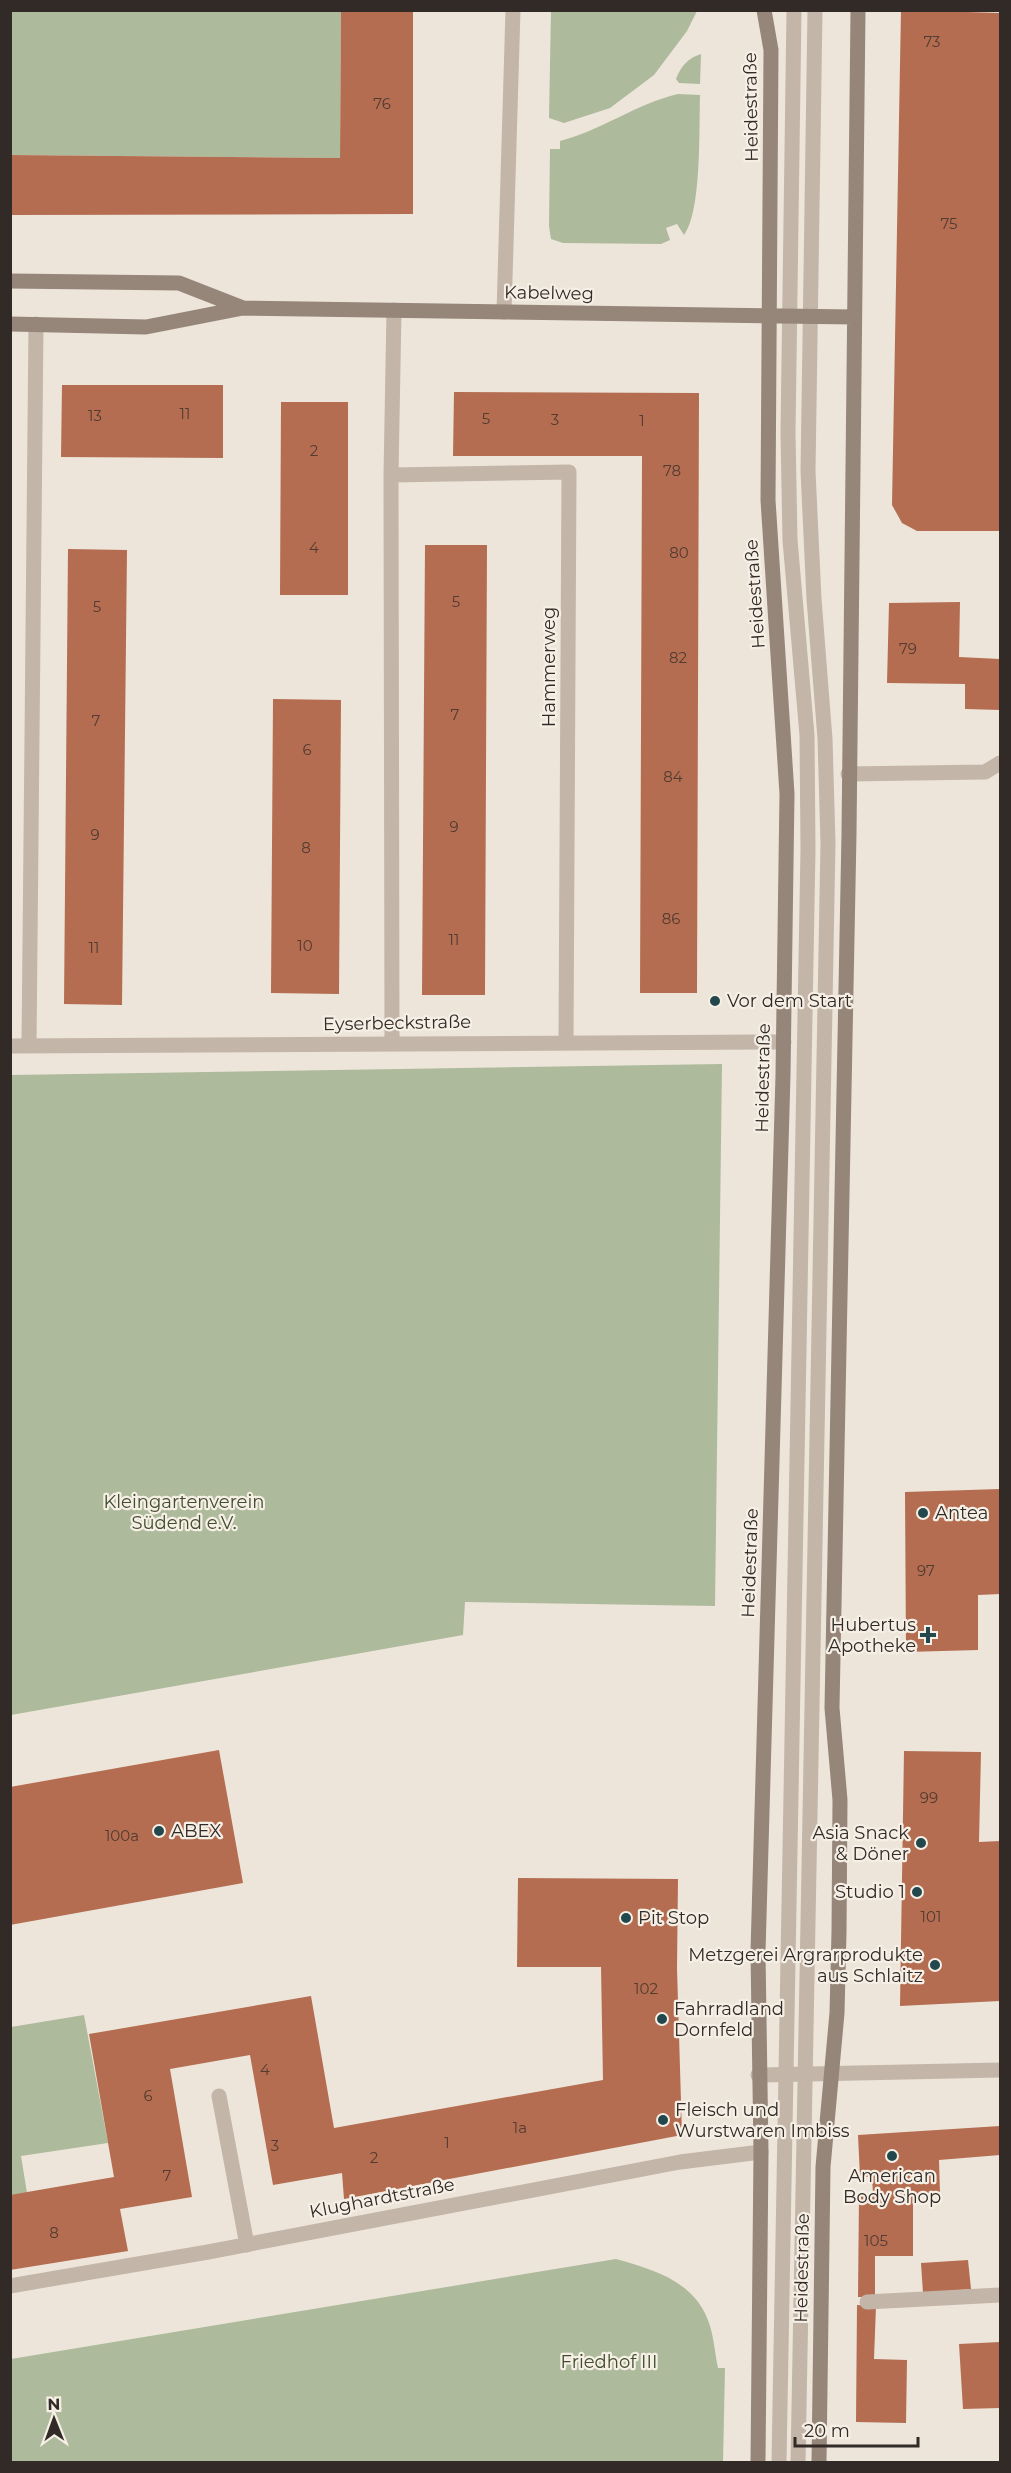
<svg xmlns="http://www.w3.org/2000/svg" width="1011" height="2473" font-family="Montserrat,sans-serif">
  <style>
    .green { fill: #aeba9c }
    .building { fill: #b46d50 }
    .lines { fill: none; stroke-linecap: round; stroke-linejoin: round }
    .service { stroke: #c3b5a8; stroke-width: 15 }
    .minor { stroke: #c3b5a8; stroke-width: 15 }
    .secondary { stroke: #968579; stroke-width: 15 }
    .poi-dot { fill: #22474c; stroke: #f6efe5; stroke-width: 2 }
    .labels { text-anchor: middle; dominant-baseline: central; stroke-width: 4.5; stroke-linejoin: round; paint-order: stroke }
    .number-label { font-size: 15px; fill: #523b31 }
    .street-label { font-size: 18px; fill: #312a27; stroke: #f6efe5 }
    .poi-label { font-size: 18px; fill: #312a27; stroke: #f6efe5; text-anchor: start }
    .park-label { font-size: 18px; fill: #3f4c2e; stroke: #f6efe5 }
  </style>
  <rect width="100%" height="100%" fill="#ede5da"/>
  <path class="green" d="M11,11H341L340,158L11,155Z
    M551,11V10L697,11L687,31L654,75L610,108L564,123L549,118Z
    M701,54L700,84L679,83L676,79C681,66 688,58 701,54Z
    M678,94L700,95C699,127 702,212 684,235L677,224L666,228L670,240L661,244L563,243L551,239L549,226L550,149H560V141C602,130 636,104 678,94Z
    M722,1064L715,1606L465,1602L463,1635L11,1715V1075Z
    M84,2015L108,2143L21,2156L27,2193L11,2195V2027Z
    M616,2259C655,2270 697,2282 710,2326C714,2339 715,2354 718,2368H725L723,2462H11V2359Z"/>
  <path class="building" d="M341,10H413V214L10,215V155L340,158Z
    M901,10L1000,13V531H917L902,523L892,505Z
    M62,385H223V458L61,457Z
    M454,392L699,393L697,993H640L642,456H453Z
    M281,402H348V595H280Z
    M425,545H487L485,995H422Z
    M68,549L127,550L122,1005L64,1004Z
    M960,602L959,657L1000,659V710L965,709V684L887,683L889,603Z
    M273,699L341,700L339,994L271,993Z
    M1000,1489V1594L978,1595V1650L906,1652L905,1492Z
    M219,1750L243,1883L10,1925V1787Z
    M904,1751L981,1752L979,1842L1000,1841V2001L900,2006Z
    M518,1878L678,1879L677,1968L682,2135L344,2199L342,2173L273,2185L250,2055L170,2069L192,2197L120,2209L128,2251L10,2270V2195L114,2177L89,2034L311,1996L334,2128L603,2080L601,1967H517Z
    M1000,2126V2155L939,2160L940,2194L913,2195V2256H875V2297H858L859,2195L873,2194L872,2177H860L858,2135Z
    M968,2260L971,2289L923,2293L921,2263Z
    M857,2305L876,2306L874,2359L907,2360L906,2423L856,2422Z
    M1000,2342V2408L963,2409L959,2344Z"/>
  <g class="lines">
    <path class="service" d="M848,774L985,772L1000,763
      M219,2096L247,2245
      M779,2462L808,849L807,735L790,540L788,433L794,10
      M798,2462L828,843L825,739L814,599L808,471L815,10"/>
    <path class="minor" d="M504,312L513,10
      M391,475L569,472L566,1041
      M392,1043L391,475L394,310
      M10,1046L784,1042
      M29,1046L36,324
      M758,2075L1000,2070
      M10,2286L208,2252L680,2162L761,2152
      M867,2302L1000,2295"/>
    <path class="secondary" d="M10,281L179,283L243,308
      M10,324L146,327L243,308L854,317
      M758,2462L761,2152L758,1952L783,1075L787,794L768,500L771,50L764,10
      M819,2462L823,2167L837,2013L839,1932L840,1800L832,1708L849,834L858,10"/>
  </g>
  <g class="poi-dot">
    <circle cx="715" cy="1001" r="6"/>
    <circle cx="923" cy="1513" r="6"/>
    <path d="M925 1626h6v6h6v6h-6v6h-6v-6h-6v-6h6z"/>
    <circle cx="159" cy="1831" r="6"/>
    <circle cx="921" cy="1843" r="6"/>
    <circle cx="917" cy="1892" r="6"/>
    <circle cx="626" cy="1918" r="6"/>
    <circle cx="935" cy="1965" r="6"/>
    <circle cx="662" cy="2019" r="6"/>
    <circle cx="663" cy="2120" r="6"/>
    <circle cx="892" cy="2156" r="6"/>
  </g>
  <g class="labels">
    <g class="number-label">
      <text x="932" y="41">73</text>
      <text x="382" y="103">76</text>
      <text x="949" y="223">75</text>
      <text x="185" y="413">11</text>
      <text x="95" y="415">13</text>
      <text x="486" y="418">5</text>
      <text x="555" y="419">3</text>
      <text x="642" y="420">1</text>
      <text x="314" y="450">2</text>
      <text x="672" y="470">78</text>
      <text x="314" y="547">4</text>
      <text x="679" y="552">80</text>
      <text x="456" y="601">5</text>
      <text x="97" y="606">5</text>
      <text x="908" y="648">79</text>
      <text x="678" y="657">82</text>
      <text x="455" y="714">7</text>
      <text x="96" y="720">7</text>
      <text x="307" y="749">6</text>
      <text x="673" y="776">84</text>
      <text x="454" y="826">9</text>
      <text x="95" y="834">9</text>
      <text x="306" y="847">8</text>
      <text x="671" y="918">86</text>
      <text x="454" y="939">11</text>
      <text x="305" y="945">10</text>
      <text x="94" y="947">11</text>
      <text x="926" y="1570">97</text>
      <text x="929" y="1797">99</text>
      <text x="122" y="1835">100a</text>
      <text x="931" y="1916">101</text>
      <text x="646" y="1988">102</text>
      <text x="265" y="2069">4</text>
      <text x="148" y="2095">6</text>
      <text x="520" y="2127">1a</text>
      <text x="447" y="2142">1</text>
      <text x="275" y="2145">3</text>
      <text x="374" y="2157">2</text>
      <text x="167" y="2175">7</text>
      <text x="54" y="2232">8</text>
      <text x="876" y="2240">105</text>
    </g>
    <g class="street-label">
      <text transform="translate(751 107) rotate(-91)">Heidestraße</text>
      <text transform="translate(549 293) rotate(1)">Kabelweg</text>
      <text transform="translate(755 594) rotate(-94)">Heidestraße</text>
      <text transform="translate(549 667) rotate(-90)">Hammerweg</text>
      <text transform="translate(397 1023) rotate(-1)">Eyserbeckstraße</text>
      <text transform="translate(763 1078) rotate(-89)">Heidestraße</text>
      <text transform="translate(750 1563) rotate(-88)">Heidestraße</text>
      <text transform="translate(382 2198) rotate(-11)">Klughardtstraße</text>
      <text transform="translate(802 2268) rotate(-89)">Heidestraße</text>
    </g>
    <g class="poi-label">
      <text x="727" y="1001">Vor dem Start</text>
      <text x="935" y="1513">Antea</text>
      <text x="916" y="1625" text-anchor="end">Hubertus<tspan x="916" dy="21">Apotheke</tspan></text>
      <text x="171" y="1831">ABEX</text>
      <text x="909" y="1833" text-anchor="end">Asia Snack<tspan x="909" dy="21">&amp; Döner</tspan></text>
      <text x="905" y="1892" text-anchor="end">Studio 1</text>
      <text x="638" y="1918">Pit Stop</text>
      <text x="923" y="1955" text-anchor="end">Metzgerei Argrarprodukte<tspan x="923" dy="21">aus Schlaitz</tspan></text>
      <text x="674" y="2009">Fahrradland<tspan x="674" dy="21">Dornfeld</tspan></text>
      <text x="675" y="2110">Fleisch und<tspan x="675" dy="21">Wurstwaren Imbiss</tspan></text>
      <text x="892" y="2176" text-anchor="middle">American<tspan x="892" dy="21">Body Shop</tspan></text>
    </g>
    <g class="park-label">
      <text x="184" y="1502">Kleingartenverein<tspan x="184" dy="21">Südend e.V.</tspan></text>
      <text x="609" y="2362">Friedhof III</text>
    </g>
  </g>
  <rect width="1011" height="2473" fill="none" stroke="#312a27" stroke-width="24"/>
  <g transform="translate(54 2419) rotate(359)" stroke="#f6efe5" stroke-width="4.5" paint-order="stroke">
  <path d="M0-4.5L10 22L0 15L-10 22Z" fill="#312a27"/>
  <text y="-9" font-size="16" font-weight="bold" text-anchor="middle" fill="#312a27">N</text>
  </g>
  <path d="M795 2437v9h123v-9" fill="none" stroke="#312a27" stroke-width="3"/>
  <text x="804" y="2437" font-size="18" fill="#312a27" stroke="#f6efe5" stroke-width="4.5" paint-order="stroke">20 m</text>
</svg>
